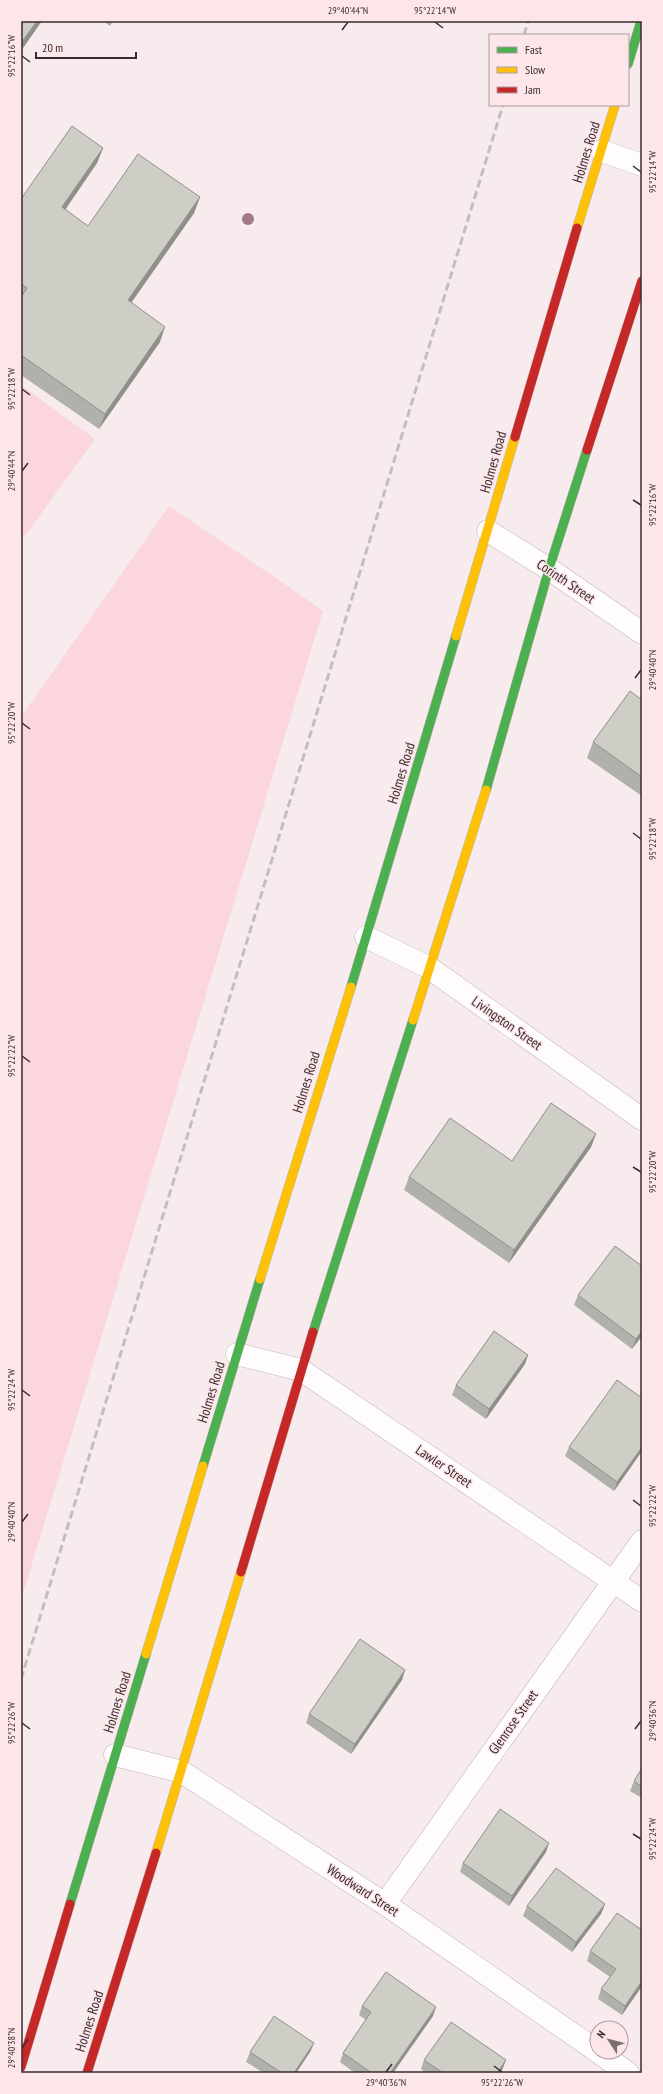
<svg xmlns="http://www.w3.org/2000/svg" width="663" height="2094" font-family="'PT Sans Narrow',sans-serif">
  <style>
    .green { fill: #fbd6de }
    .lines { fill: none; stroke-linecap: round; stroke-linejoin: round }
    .street-casing { stroke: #c1b6b8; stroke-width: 23 }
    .fast-casing { stroke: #c1b6b8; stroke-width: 10 }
    .slow-casing { stroke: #c1b6b8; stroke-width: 10 }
    .jam-casing { stroke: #c1b6b8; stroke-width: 10 }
    .street { stroke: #fefcfc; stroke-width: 22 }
    .fast { stroke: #4caf50; stroke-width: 9 }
    .slow { stroke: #ffc107; stroke-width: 9 }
    .jam { stroke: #c62828; stroke-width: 9 }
    .rail { stroke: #c2bfbf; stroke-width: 3; stroke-dasharray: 8 4; stroke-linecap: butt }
    .tree { fill: #a47987 }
    .wall { fill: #b1b1ab }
    .shaded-wall { fill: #90908b }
    .building { fill: #cecec7; stroke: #90908b }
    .ticks { fill: none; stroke: #382b2e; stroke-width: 1.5 }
    .labels { text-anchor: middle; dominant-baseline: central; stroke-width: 3; stroke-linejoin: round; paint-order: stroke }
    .street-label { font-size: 14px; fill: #382b2e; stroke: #fce6ea }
    .neatline { fill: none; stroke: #382b2e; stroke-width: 1.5 }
    .ticks-label { font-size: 10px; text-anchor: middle; fill: #382b2e }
  </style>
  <rect width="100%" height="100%" fill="#f7ebee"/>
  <path class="green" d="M21,385L95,439L25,536L21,533Z
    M169,506L276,578L323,611L21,1600V717Z"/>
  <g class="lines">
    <g class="street-casing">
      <path id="street" d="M602,151L642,165
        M488,531L549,569L642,633
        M366,937L428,967L642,1119
        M237,1354L301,1370L642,1601
        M115,1755L182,1772L385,1904L597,2051
        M385,1904L642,1541
        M598,2052L628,2073"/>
    </g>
    <g class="fast-casing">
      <path id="fast" d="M628,64L641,21
        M486,790L549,569L587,450
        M351,987L456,636
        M313,1332L413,1020
        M203,1466L260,1279
        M70,1904L146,1654"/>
    </g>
    <g class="slow-casing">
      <path id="slow" d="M577,228L615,105
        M456,636L515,437
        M413,1020L486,790
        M260,1279L351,987
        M146,1654L203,1466
        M156,1853L241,1572"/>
    </g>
    <g class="jam-casing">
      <path id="jam" d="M515,437L577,228
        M587,450L642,281
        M241,1572L313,1332
        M21,2067L70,1904
        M87,2073L156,1853"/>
    </g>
    <use href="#street" class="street"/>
    <use href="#fast" class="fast"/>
    <use href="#slow" class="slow"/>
    <use href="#jam" class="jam"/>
    <path class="rail" d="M524,35L528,21
      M21,1679L503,105"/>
  </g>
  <circle class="tree" cx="248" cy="219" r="6"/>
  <path class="wall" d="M103,21H113L110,26Z
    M103,148L97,163L65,210L88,226L200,197L194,213L131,303L160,342L99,429L21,375V199Z
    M642,700V796L587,758L593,742Z
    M596,1134L591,1147L509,1263L404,1190L409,1177L512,1161Z
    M578,1295L642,1336L632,1349L574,1305Z
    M528,1355L525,1364L486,1419L452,1395L456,1385Z
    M569,1447L642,1451L614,1491L565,1456Z
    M405,1670L402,1680L351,1754L306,1723L309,1714Z
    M642,1768V1798L630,1791L634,1781Z
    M546,1852L509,1906L460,1872L463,1863Z
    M605,1904L601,1914L572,1952L523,1916L527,1906Z
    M642,1930V1986L622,2015L598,1999L601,1989L610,1977L587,1961L590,1951Z
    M362,2006L433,2016L393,2073H355L340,2062L343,2053L366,2020L359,2015Z
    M314,2043L310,2052L296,2073H264L246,2062L250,2052Z
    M424,2060H506L502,2070L500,2073H426L421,2069Z"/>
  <path class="shaded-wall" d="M37,21H42L21,51V43Z
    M103,148L97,163L56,223L62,207Z
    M200,197L194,213L122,316L128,300Z
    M165,327L160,342L99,429L105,414Z
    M596,1134L591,1147L509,1263L514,1250Z
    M642,1331V1336L632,1349L636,1339Z
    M528,1355L525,1364L486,1419L489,1409Z
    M642,1447V1451L614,1491L617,1482Z
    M405,1670L402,1680L351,1754L355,1744Z
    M549,1843L546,1852L509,1906L512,1896Z
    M605,1904L601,1914L572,1952L576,1942Z
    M642,1981V1986L622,2015L625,2006Z
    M436,2007L433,2016L393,2073H390Z
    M314,2043L310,2052L296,2073H294Z
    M506,2060L502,2070L500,2073H497Z"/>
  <path class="building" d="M21,21H37L21,43Z
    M72,126L103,148L62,207L88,226L138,154L200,197L128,300L165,327L105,414L21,355V297L27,288L21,284V199Z
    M630,691L642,700V777L593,742Z
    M551,1103L596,1134L514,1250L409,1177L450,1118L512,1161Z
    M615,1246L642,1266V1331L636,1339L578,1295Z
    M494,1331L528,1355L489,1409L456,1385Z
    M617,1380L642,1398V1447L617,1482L569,1447Z
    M360,1639L405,1670L355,1744L309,1714Z
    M642,1768V1787L634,1781Z
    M500,1809L549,1843L512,1896L463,1863Z
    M556,1868L605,1904L576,1942L527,1906Z
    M617,1913L642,1930V1981L625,2006L601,1989L616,1969L590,1951Z
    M386,1972L436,2007L390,2073H372L343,2053L371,2012L362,2006Z
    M274,2016L314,2043L294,2073H282L250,2052Z
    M451,2022L506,2060L497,2073H443L424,2060Z"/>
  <path class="ticks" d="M435,22L443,28M342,30L348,22M22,56L30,62M633,166L641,172M22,389L30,395M22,471L28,463M633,500L641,505M635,678L641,670M22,723L30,729M633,833L641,839M22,1056L30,1062M633,1167L641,1172M22,1390L30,1396M633,1500L641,1506M22,1522L28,1514M22,1723L30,1729M635,1729L641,1721M633,1834L641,1839M22,2048L28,2039M494,2066L502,2072M386,2072L392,2064"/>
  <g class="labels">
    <g class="street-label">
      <text transform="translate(586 152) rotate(-73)">Holmes Road</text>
      <text transform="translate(493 462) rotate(-74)">Holmes Road</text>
      <text transform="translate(566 581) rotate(34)">Corinth Street</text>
      <text transform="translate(401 773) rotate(-73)">Holmes Road</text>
      <text transform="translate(507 1023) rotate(35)">Livingston Street</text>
      <text transform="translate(306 1082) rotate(-73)">Holmes Road</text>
      <text transform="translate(211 1392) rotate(-73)">Holmes Road</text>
      <text transform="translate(444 1466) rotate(34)">Lawler Street</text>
      <text transform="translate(117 1702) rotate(-73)">Holmes Road</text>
      <text transform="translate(513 1722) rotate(-55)">Glenrose Street</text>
      <text transform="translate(363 1890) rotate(33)">Woodward Street</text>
      <text transform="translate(89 2021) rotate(-72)">Holmes Road</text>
    </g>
  </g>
  <rect width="663" height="2094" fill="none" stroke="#fce6ea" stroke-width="44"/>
  <rect x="489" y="34" width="140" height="72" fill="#fce6ea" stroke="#ae9b9f"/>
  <rect x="497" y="47" width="20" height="6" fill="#4caf50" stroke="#ae9b9f"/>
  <text x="525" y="54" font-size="12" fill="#382b2e">Fast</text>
  <rect x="497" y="67" width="20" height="6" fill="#ffc107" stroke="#ae9b9f"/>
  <text x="525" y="74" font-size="12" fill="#382b2e">Slow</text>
  <rect x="497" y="87" width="20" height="6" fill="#c62828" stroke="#ae9b9f"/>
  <text x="525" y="94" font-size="12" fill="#382b2e">Jam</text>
  <g transform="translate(609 2040) rotate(306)"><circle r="19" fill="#fce6ea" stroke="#ae9b9f"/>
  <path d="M0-3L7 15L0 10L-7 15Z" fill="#7b6e71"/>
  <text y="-6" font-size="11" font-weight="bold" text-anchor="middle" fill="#382b2e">N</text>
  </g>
  <path d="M36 52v6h100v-6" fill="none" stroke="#382b2e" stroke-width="2"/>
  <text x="42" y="52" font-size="12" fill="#382b2e" stroke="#fce6ea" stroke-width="3" paint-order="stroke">20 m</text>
  <rect x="22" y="22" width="619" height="2050" class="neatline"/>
  <g class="ticks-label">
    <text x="348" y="14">29°40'44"N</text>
    <text x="435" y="14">95°22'14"W</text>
    <text transform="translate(11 56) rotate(-90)" y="4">95°22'16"W</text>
    <text transform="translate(652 172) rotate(-90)" y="4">95°22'14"W</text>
    <text transform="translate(11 389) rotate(-90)" y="4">95°22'18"W</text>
    <text transform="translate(11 471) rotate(-90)" y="4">29°40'44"N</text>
    <text transform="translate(652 505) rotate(-90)" y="4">95°22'16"W</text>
    <text transform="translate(652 670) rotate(-90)" y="4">29°40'40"N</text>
    <text transform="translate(11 723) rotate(-90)" y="4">95°22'20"W</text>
    <text transform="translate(652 839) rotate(-90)" y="4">95°22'18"W</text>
    <text transform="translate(11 1056) rotate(-90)" y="4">95°22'22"W</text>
    <text transform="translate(652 1172) rotate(-90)" y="4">95°22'20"W</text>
    <text transform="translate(11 1390) rotate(-90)" y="4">95°22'24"W</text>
    <text transform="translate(652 1506) rotate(-90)" y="4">95°22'22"W</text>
    <text transform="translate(11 1522) rotate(-90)" y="4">29°40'40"N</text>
    <text transform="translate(652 1721) rotate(-90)" y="4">29°40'36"N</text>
    <text transform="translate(11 1723) rotate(-90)" y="4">95°22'26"W</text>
    <text transform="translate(652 1839) rotate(-90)" y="4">95°22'24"W</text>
    <text transform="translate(11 2048) rotate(-90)" y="4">29°40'38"N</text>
    <text x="386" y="2086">29°40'36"N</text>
    <text x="502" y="2086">95°22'26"W</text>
  </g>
</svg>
